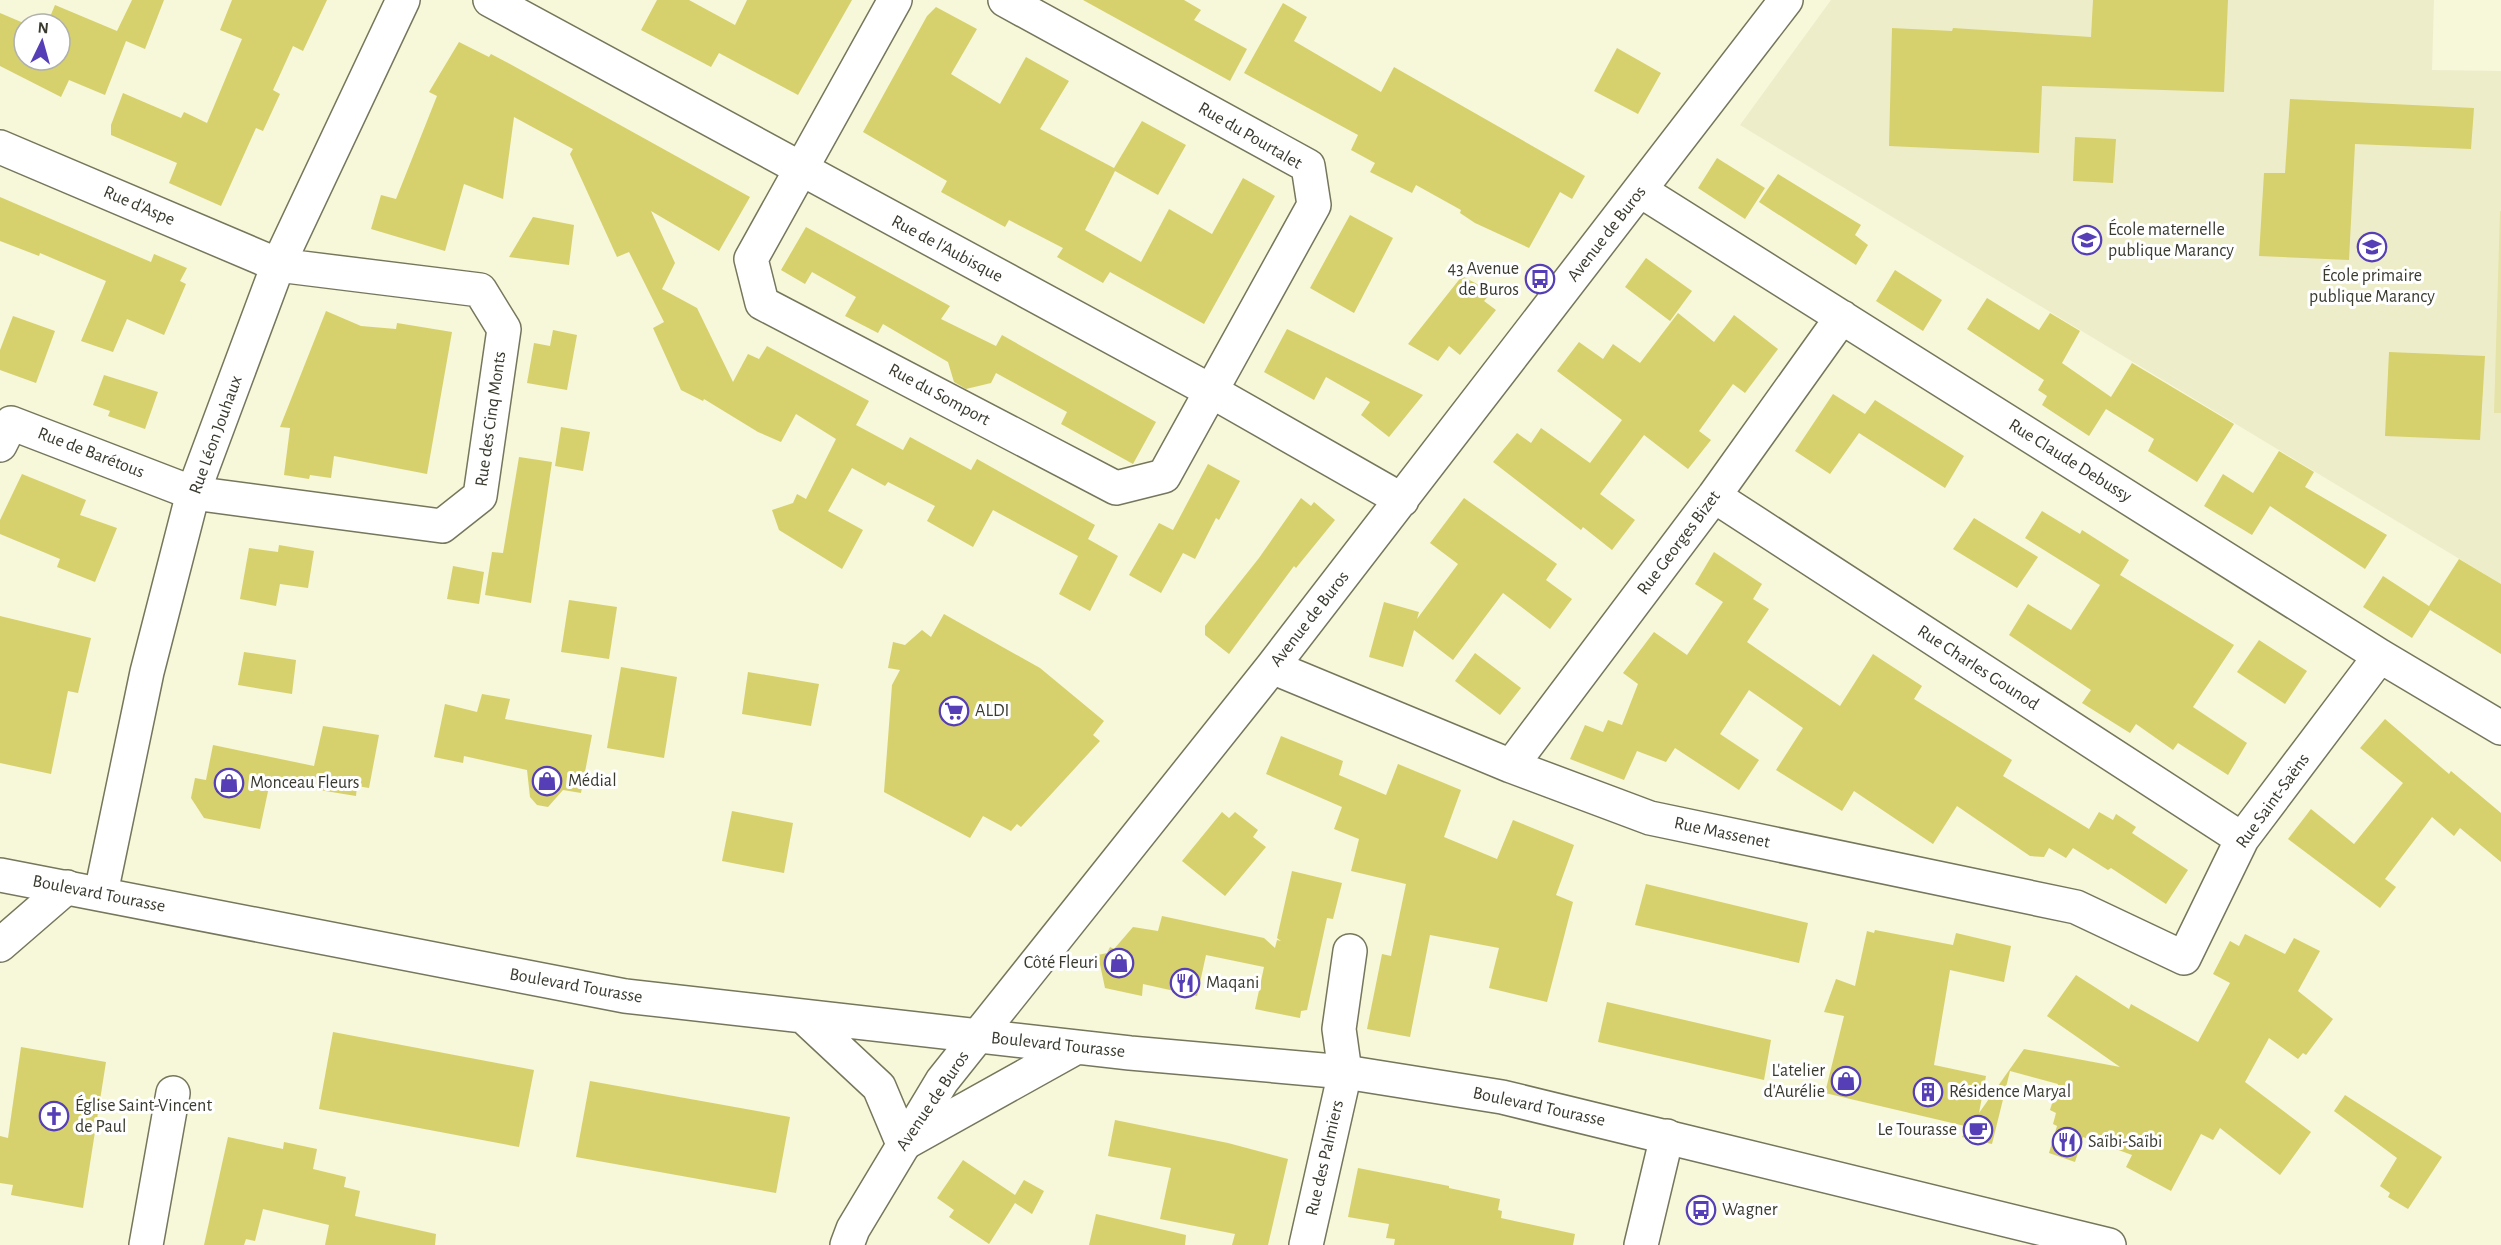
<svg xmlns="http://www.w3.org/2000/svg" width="2501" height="1245" font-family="'Alegreya Sans',sans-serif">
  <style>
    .built { fill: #eeedc9 }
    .green { fill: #e5e3a7 }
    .building { fill: #d6d16c }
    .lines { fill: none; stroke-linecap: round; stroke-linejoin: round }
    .minor-casing { stroke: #76765c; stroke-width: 36 }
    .major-casing { stroke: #76765c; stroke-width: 36 }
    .minor { stroke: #fff; stroke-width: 33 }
    .major { stroke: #fff; stroke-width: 33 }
    .labels { text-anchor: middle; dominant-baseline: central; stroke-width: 6; stroke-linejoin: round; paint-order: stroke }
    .street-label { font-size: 18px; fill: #3a3a2f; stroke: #fff }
    .poi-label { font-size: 18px; fill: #3a3a2f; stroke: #fff; text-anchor: start }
  </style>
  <rect width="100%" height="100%" fill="#f7f7da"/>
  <path class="built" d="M1831,0H2434L2432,70L2501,71V584L1740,125Z"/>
  <path class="green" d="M2500,211H2501V413H2494Z"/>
  <path class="building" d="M132,0H164L145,49L126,41L105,95L69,80L61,97L0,66V13L26,24L24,60H60V24H47L55,5L117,31Z
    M232,0H327L303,51L293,46L273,90L280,94L263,131L256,128L221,206L169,183L177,163L111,135V125L123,93L181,118L184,112L207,123L242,39L220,30Z
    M657,0H689L735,25L747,0H852L798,95L719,53L711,67L641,30Z
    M1083,0H1184L1201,10L1194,20L1247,49L1230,81Z
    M2093,0H2228L2224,92L2042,86L2039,153L1889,146L1892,28L1952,31L1953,28L2091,37Z
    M1283,3L1307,17L1294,41L1381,92L1394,67L1585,176L1572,199L1560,192L1529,248L1475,223L1460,213L1461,210L1416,185L1412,193L1370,172L1375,163L1351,150L1358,135L1244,73Z
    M936,7L977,29L951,74L1000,104L1026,57L1069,81L1040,129L1114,168L1142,121L1186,145L1158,195L1115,171L1085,230L1141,262L1169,209L1212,234L1243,178L1275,196L1204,324L1110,272L1103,283L1057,257L1063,248L1009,220L1005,227L941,192L947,181L863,132L927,16Z
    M459,42L489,57L491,54L510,64L750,197L719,251L651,211L675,263L662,289L697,308L733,382L748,354L759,359L767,346L869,401L856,425L903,450L910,437L971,470L977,459L1095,525L1088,539L1118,556L1090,611L1059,594L1078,556L993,510L973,547L927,521L935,506L888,482L885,486L852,468L828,511L863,530L842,569L779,530L772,510L793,503L797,494L806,499L836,439L796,414L781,442L758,432L704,399L703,401L681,390L653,328L664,322L629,252L617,257L570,154L573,149L514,117L503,199L464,184L445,251L371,229L381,195L396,199L437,96L429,92Z
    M1617,48L1661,73L1638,114L1594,91Z
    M2290,99L2474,108L2471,149L2355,144L2349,260L2259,256L2264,173H2285Z
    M2075,137L2116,139L2113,183L2073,181Z
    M1717,158L1765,188L1745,219L1698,188Z
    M1778,174L1861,225L1855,235L1868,245L1856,265L1759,202Z
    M0,197L151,262L154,254L187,268L180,281L186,284L164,335L127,319L113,352L81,341L106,281L40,253L39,256L0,241Z
    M1350,215L1393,238L1354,313L1310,288Z
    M533,217L574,225L569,265L509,257Z
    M806,227L950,306L941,319L996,346L1002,335L1156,422L1133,464L1061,424L1067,412L996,373L991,383L966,389L954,382L948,362L883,324L878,333L845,316L856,297L812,272L805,284L781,270Z
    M1646,258L1692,291L1670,321L1625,287Z
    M1895,270L1942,300L1923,331L1876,301Z
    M1462,276L1492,292L1484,301L1496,310L1460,355L1449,346L1438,361L1408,344Z
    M1987,298L2039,330L2050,313L2080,331L2062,363L2111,397L2132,363L2234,424L2197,482L2148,451L2154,439L2106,409L2089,436L2042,405L2047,396L2038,390L2044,380L1967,329Z
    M326,311L361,326L396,329L397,323L452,332L427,474L334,456L331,478L310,475L309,479L284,475L290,428L280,427Z
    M1678,313L1714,342L1734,315L1778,349L1745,393L1733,384L1699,431L1711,440L1688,469L1644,435L1600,494L1635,520L1612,550L1583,527L1581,530L1493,462L1517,433L1531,443L1541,428L1590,463L1622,420L1557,371L1579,342L1603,359L1613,344L1640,363Z
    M13,316L55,331L36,383L0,370V350Z
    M1287,329L1423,395L1389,437L1361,415L1370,402L1326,377L1314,400L1264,372Z
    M553,330L577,335L567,390L527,383L534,343L550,346Z
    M2389,352L2485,356L2480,440L2385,436Z
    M104,375L158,392L145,429L108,416L110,411L93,405Z
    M1833,394L1865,414L1875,400L1964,456L1945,488L1859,433L1830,474L1795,451Z
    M561,427L590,432L583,471L555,466Z
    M2279,451L2314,472L2305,487L2387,535L2365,569L2270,506L2252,535L2204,506L2223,474L2253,493Z
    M519,457L552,462L531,603L485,595L492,552L503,553Z
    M1208,464L1240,481L1219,520L1216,518L1195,559L1183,553L1161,593L1129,575L1159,523L1173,530Z
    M22,474L86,500L80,515L117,528L95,582L57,567L60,559L0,534V520Z
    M1301,498L1311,506L1314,502L1335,520L1296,568L1294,566L1229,654L1205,635V626L1259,558Z
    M1464,498L1557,564L1546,580L1572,599L1550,629L1503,593L1453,660L1414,630L1403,667L1369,657L1384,602L1419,612L1417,619L1458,564L1430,543Z
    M2042,511L2080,534L2082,530L2129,560L2120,575L2234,645L2193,707L2247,743L2228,775L2178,743L2173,750L2136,724L2130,733L2082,703L2091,690L2009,635L2028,604L2071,630L2100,585L2025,538Z
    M1974,518L2038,557L2017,588L1953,549Z
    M279,545L314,551L308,588L280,584L276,606L240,599L249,548L278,552Z
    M1714,552L1762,584L1753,599L1769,609L1747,642L1840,706L1873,654L1922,686L1914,699L2012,760L2003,776L2089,829L2099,812L2113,820L2116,814L2136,827L2132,833L2188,870L2166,904L2111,868L2108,870L2073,848L2066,858L2049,848L2044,857L2030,856L1957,806L1933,844L1854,791L1842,811L1776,770L1803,728L1749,690L1720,734L1759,760L1739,790L1675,748L1666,762L1637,751L1624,780L1570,759L1585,725L1603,732L1608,720L1622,725L1638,684L1623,673L1654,632L1687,655L1723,602L1695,584Z
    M2459,559L2501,584V654L2430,610L2412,638L2363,607L2383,576L2429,606Z
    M453,566L484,572L479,604L447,599Z
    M569,600L617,607L609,659L561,652Z
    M944,614L1040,668L1104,721L1093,735L1100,741L1021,827L1017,824L1011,831L983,816L970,838L884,792L892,685L900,670L888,668L893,642L905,645L922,630L931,637Z
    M0,616L91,638L78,693L68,691L51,774L0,763Z
    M2259,640L2307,671L2285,704L2237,672Z
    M244,652L296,660L292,694L238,685Z
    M1475,653L1521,688L1500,715L1455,681Z
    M621,667L677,677L664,758L607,748Z
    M748,672L819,684L811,726L742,714Z
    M482,694L510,699L505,719L592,735L581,793L563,790L548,807L537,805L530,797L527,770L464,756L463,763L434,757L445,704L477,712Z
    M2385,719L2449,774L2451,771L2501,813V862L2460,828L2454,836L2432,817L2385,879L2396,887L2380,908L2288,839L2311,809L2354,844L2403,783L2360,748Z
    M323,726L379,735L369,788L357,786L356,796L270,782L260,829L204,818L191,798L195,778L206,780L213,745L314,766Z
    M1281,736L1343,761L1339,775L1386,795L1398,764L1461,790L1444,837L1497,859L1513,820L1574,845L1556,895L1573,902L1547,1002L1489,988L1499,948L1430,935L1410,1037L1367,1029L1382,954L1391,956L1406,884L1351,871L1359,839L1334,829L1342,807L1266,774Z
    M732,811L793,823L784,873L722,861Z
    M1222,812L1229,818L1235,812L1258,830L1253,837L1266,847L1225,896L1182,861Z
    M1292,871L1342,883L1333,919L1327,918L1307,1010L1301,1011L1300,1018L1255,1009L1264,967L1206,955L1197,996L1143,984L1142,996L1105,988L1098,955L1107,953L1110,947L1114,949L1133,927L1158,931L1162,916L1264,938L1275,948L1277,940L1281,941L1277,938Z
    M1646,884L1808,923L1799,963L1635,925Z
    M1875,930L1953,945L1956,933L2011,946L2004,982L1950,970L1934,1065L1986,1076L1979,1113L2024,1049L2120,1067L2047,1016L2076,975L2129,1009L2131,1004L2198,1042L2230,983L2213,974L2230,941L2239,946L2245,934L2285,954L2294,938L2320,951L2298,991L2333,1019L2306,1055L2303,1053L2298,1059L2269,1038L2245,1082L2311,1132L2280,1175L2220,1128L2213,1140L2201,1134L2171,1191L2126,1167L2132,1155L2083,1137L2075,1162L2049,1153L2057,1126L2053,1124L2056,1113L2050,1110L2058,1084L2010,1071L1992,1144L1962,1137L1969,1127L1825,1093L1844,1016L1824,1012L1836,979L1855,986L1867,931L1874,933Z
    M1607,1002L1771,1040L1764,1080L1598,1042Z
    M333,1032L534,1070L519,1147L319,1109Z
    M21,1047L106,1062L83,1208L11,1195L13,1185L0,1183V1136L8,1138Z
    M590,1081L790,1117L776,1193L576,1157Z
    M2345,1095L2442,1157L2408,1209L2388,1197L2390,1193L2380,1186L2397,1158L2334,1111Z
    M1115,1120L1228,1143L1288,1159L1268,1245H1232L1235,1234L1160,1219L1171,1168L1108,1156Z
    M228,1137L283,1149L284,1142L317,1149L313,1169L346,1177L344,1187L360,1191L355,1216L436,1234L435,1245H325L329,1225L263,1209L255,1241L246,1239L244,1245H204Z
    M963,1160L1015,1195L1024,1180L1044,1191L1032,1214L1015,1203L989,1244L949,1217L954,1210L937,1198Z
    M1358,1168L1449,1186V1188L1500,1199L1498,1210L1502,1211L1501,1218L1575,1234L1573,1245H1394L1395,1239L1386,1238L1389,1224L1348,1217Z
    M1096,1214L1186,1235L1185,1245H1089Z"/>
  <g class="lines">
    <g class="minor-casing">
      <path id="minor" d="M490,0L1211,391L1402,500
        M895,0L751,259L762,303L1116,488L1164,476L1314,205L1308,166L1005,0
        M0,147L278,265L480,290L504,329L480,496L442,526L193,493L11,423L0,445
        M1641,191L2380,656L2501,728
        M1714,496L2242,839
        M1272,667L1511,766L1650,818L2076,907L2184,958L2242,839L2380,656
        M1511,766L1714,496L1842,317
        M101,893L147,672L193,493L278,265L403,0
        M0,945L67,887
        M146,1245L173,1093
        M847,1245L853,1229L942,1081L1272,667L1786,0
        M1306,1245L1345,1072L1339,1029L1350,951
        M1641,1245L1667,1136"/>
    </g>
    <g class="major-casing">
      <path id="major" d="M0,875L625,996L1130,1053L1345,1072L1502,1097L2109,1245
        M804,1017L879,1087L903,1144L1077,1047"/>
    </g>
    <use href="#minor" class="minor"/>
    <use href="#major" class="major"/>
  </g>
  <defs>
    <g id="school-ring" transform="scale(1.5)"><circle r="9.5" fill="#fff" stroke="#553eb6" stroke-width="1.5"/><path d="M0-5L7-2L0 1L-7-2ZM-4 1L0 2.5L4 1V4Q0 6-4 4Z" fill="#553eb6"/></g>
    <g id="bus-ring" transform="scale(1.5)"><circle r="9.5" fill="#fff" stroke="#553eb6" stroke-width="1.5"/><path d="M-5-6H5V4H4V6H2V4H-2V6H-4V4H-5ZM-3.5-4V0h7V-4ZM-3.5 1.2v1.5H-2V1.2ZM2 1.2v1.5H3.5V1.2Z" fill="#553eb6"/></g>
    <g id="supermarket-ring" transform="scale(1.5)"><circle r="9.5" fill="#fff" stroke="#553eb6" stroke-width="1.5"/><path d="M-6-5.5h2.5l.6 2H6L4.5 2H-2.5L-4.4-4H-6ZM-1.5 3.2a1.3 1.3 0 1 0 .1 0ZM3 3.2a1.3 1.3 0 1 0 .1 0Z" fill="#553eb6"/></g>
    <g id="shop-ring" transform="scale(1.5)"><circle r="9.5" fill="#fff" stroke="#553eb6" stroke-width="1.5"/><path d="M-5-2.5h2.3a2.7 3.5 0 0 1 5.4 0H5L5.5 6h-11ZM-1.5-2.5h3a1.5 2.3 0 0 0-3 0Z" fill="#553eb6"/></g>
    <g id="restaurant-ring" transform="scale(1.5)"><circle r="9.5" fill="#fff" stroke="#553eb6" stroke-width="1.5"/><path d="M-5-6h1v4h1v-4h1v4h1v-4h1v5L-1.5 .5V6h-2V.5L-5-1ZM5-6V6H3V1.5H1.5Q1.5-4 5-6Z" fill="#553eb6"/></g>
    <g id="building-ring" transform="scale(1.5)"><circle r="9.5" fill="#fff" stroke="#553eb6" stroke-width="1.5"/><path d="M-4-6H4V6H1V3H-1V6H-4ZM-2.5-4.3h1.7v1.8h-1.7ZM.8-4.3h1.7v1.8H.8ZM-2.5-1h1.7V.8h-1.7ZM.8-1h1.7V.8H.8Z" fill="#553eb6"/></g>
    <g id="church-ring" transform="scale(1.5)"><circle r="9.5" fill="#fff" stroke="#553eb6" stroke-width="1.5"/><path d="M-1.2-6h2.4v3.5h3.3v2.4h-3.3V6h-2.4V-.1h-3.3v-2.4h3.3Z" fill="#553eb6"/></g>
    <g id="cafe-ring" transform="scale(1.5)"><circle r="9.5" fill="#fff" stroke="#553eb6" stroke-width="1.5"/><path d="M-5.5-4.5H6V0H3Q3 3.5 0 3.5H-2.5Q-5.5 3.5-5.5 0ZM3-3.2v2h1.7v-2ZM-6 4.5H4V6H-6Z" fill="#553eb6"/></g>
  </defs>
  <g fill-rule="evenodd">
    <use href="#school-ring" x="2087" y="240"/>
    <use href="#school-ring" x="2372" y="247"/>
    <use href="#bus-ring" x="1540" y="279"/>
    <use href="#supermarket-ring" x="954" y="711"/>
    <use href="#shop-ring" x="547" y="781"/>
    <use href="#shop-ring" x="229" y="783"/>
    <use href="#shop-ring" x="1119" y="963"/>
    <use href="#restaurant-ring" x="1185" y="983"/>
    <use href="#shop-ring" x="1846" y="1081"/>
    <use href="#building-ring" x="1928" y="1092"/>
    <use href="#church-ring" x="54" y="1116"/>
    <use href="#cafe-ring" x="1978" y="1130"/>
    <use href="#restaurant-ring" x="2067" y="1142"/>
    <use href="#bus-ring" x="1701" y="1210"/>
  </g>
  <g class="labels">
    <g class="street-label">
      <text transform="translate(1250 136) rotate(30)">Rue du Pourtalet</text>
      <text transform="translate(139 206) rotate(23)">Rue d'Aspe</text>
      <text transform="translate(1607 234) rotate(-52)">Avenue de Buros</text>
      <text transform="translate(947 249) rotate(28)">Rue de l'Aubisque</text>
      <text transform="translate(939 395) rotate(28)">Rue du Somport</text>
      <text transform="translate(491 419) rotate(-82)">Rue des Cinq Monts</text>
      <text transform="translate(216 435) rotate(-70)">Rue Léon Jouhaux</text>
      <text transform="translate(91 453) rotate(21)">Rue de Barétous</text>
      <text transform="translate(2070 461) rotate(32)">Rue Claude Debussy</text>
      <text transform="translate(1679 543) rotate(-53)">Rue Georges Bizet</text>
      <text transform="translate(1310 619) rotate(-52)">Avenue de Buros</text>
      <text transform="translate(1978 668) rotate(33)">Rue Charles Gounod</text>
      <text transform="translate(2273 801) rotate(-54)">Rue Saint-Saëns</text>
      <text transform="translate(1722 833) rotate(12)">Rue Massenet</text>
      <text transform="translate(99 894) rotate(11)">Boulevard Tourasse</text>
      <text transform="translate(576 986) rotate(10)">Boulevard Tourasse</text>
      <text transform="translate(1058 1045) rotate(6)">Boulevard Tourasse</text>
      <text transform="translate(933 1101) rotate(-56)">Avenue de Buros</text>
      <text transform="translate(1539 1107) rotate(12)">Boulevard Tourasse</text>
      <text transform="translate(1325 1158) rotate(-77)">Rue des Palmiers</text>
    </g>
    <g class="poi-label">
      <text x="2108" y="230">École maternelle<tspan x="2108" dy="21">publique Marancy</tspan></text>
      <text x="1519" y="269" text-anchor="end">43 Avenue<tspan x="1519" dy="21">de Buros</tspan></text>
      <text x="2372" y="276" text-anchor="middle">École primaire<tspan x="2372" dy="21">publique Marancy</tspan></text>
      <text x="975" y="711">ALDI</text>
      <text x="568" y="781">Médial</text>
      <text x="250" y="783">Monceau Fleurs</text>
      <text x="1098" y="963" text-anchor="end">Côté Fleuri</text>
      <text x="1206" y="983">Maqani</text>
      <text x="1825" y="1071" text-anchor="end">L'atelier<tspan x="1825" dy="21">d'Aurélie</tspan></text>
      <text x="1949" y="1092">Résidence Maryal</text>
      <text x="75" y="1106">Église Saint-Vincent<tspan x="75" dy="21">de Paul</tspan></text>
      <text x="1957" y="1130" text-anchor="end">Le Tourasse</text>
      <text x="2088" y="1142">Saïbi-Saïbi</text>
      <text x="1722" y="1210">Wagner</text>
    </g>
  </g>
  <g transform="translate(42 42) rotate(5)"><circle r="28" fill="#ffffff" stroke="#b0b0ac" stroke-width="1.5"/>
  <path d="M0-4.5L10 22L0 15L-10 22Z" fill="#553eb6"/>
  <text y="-9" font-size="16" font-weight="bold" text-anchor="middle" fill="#3a3a2f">N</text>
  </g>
</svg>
